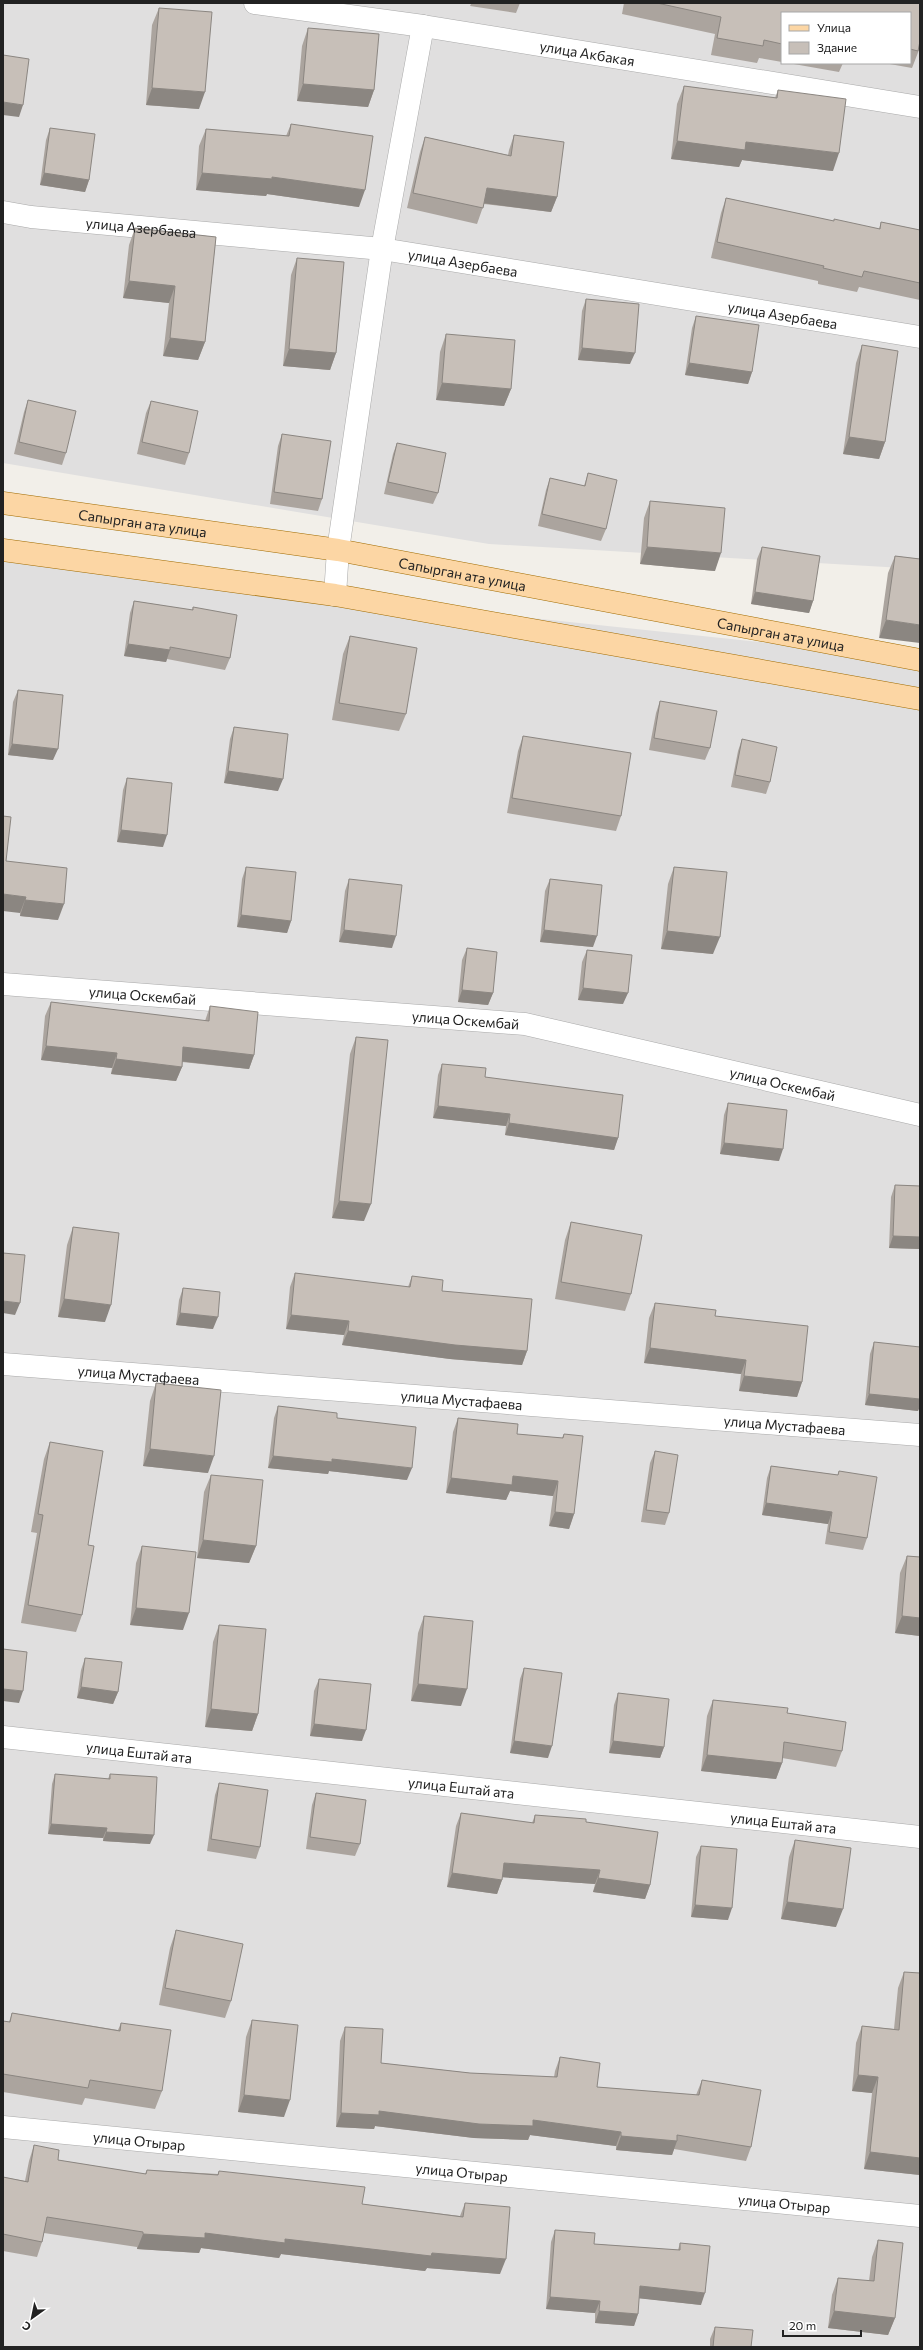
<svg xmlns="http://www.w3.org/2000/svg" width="923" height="2350" font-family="Commissioner,sans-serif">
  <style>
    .residential { fill: #e0dfdf; fill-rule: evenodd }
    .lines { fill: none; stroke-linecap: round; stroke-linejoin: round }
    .street-casing { stroke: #a9a9a9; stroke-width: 23 }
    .primary-casing { stroke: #a06b00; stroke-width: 23 }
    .street { stroke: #fff; stroke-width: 22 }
    .primary { stroke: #fcd6a4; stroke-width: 22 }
    .wall { fill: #aba49e }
    .shaded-wall { fill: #8b8681 }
    .building { fill: #c7bfb8; stroke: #8b8681 }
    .labels { text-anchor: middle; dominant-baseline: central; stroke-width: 3; stroke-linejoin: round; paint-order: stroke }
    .street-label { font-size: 14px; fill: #222; stroke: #fff }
  </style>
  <rect width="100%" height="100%" fill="#f2efe9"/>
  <path class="residential" d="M3,3H920V569L489,544L3,463ZM782,13H910V63H782Z
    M3,562L920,659V2347H3Z"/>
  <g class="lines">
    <g class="street-casing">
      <g id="street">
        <path id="s1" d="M255,3L423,26L920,107"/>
        <path id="s2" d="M3,212L31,217L382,249L920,337"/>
        <path d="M335,595L338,550L382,249L423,26"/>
        <path id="s3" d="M3,984L525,1024L920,1115"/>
        <path id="s4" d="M3,1364L920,1435"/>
        <path id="s5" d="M3,1737L920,1837"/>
        <path id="s6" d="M3,2127L920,2216"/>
      </g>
    </g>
    <g class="primary-casing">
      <g id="primary">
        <path id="s7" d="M3,503L338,550L920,660"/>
        <path d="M3,550L335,595L920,699"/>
      </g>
    </g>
    <use href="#street" class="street"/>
    <use href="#primary" class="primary"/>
  </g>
  <path class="wall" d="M463,3H520L516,13L470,6L471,4Z
    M624,3H920V51L919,50L912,68L884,63H910V13H782V62L759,58L757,63L711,55L715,34L622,14Z
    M159,8L199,109L146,105L152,25Z
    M308,28L374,90L368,107L297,101L302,46Z
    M788,63H843L839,72Z
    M684,86L775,98L778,90L833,171L742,160L739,167L671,159L677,104Z
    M291,124L359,207L267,194L266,196L196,190L199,146L206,129L286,136Z
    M50,128L89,180L85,192L40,185L46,140Z
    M514,135L557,197L551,212L484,204L477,224L407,208L420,152L425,137L508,155L509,150Z
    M726,198L833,221L879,229L881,222L920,230V300L859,287L857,292L818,284V281L711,258L721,213Z
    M135,228L216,237L205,342L198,360L163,356L169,303L123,298L129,245Z
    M297,258L336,353L330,370L283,366L291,275Z
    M586,299L630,364L578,360L582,311Z
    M696,316L752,372L748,384L685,375L692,328Z
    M446,334L511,389L504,406L436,400L440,352Z
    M862,345L885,442L879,459L843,454L856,363Z
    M28,400L66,453L62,465L14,454L24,412Z
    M151,401L189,453L185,465L137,454L146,413Z
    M282,434L322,499L318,511L270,504L278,446Z
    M397,443L438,493L433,504L384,494L393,454Z
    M588,473L606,529L601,541L538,526L546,490L550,478L584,486Z
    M650,501L715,571L640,564L644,518Z
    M762,547L813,601L809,613L751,604L757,559Z
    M895,556L920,559L879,638L888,573Z
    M134,601L192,610L193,607L230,658L225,670L167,659L166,662L124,656L130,613Z
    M350,636L406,714L399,731L332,720L343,654Z
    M18,690L53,760L8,755L13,702Z
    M660,701L710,748L705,760L649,750L656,713Z
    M234,727L278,791L224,783L230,739Z
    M523,736L621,816L616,831L507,813L518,751Z
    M742,739L770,782L766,794L731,787L738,751Z
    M127,778L163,847L117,842L123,790Z
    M6,861L58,920L20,916V913Z
    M246,867L291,921L287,933L237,927L242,879Z
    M674,867L713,954L661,949L668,884Z
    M349,879L392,948L339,942L345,891Z
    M550,879L593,947L540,942L545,891Z
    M467,948L493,993L488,1005L458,1002L462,960Z
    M587,950L623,1004L578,1000L582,962Z
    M51,1002L205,1021L210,1006L254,1055L249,1069L182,1062V1067L176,1081L111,1074L112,1068L41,1060L45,1016Z
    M356,1037L364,1221L332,1218L350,1054Z
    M442,1064L485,1077L618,1138L614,1150L505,1135L506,1126L433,1118L438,1075Z
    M728,1103L779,1161L720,1154L724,1115Z
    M895,1185L920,1186V1249L889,1248L891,1197Z
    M571,1222L631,1294L625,1311L555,1299L565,1240Z
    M73,1227L105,1322L58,1317L67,1245Z
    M295,1273L408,1287L412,1276L442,1291L527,1351L522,1365L450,1359L342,1345L344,1335L286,1329L290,1287Z
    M183,1288L213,1329L176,1325L179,1300Z
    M655,1303L715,1316L802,1382L797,1397L739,1391L741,1374L644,1363L649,1318Z
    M874,1342L918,1411L865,1405L870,1354Z
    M156,1383L208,1473L143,1466L150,1401Z
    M278,1406L337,1418L407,1480L329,1471L328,1474L268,1468L274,1418Z
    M458,1418L517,1434L562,1438L564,1434L574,1514L569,1529L549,1526L553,1496L510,1491L506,1500L446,1493L453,1432Z
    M50,1442L88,1545L82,1615L76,1632L21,1623L37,1533L31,1532L44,1459Z
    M655,1451L669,1513L665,1525L641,1522L650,1463Z
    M771,1466L838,1475L839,1471L867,1538L863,1550L825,1544L828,1524L762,1515L767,1478Z
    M211,1475L256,1546L249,1563L197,1558L204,1492Z
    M142,1546L183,1630L130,1625L136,1563Z
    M907,1556L920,1557V1636L895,1633L900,1573Z
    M424,1616L461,1706L411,1701L418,1633Z
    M219,1625L258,1714L252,1731L205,1727L213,1642Z
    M85,1658L118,1692L113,1704L77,1698L81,1670Z
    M524,1668L548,1758L510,1753L520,1679Z
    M319,1679L362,1741L310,1736L314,1691Z
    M618,1693L664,1747L660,1758L609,1753L614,1705Z
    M713,1700L787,1713L842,1751L836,1767L782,1758V1763L776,1779L701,1771L707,1716Z
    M55,1774L108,1779L110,1774L150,1844L103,1841V1838L48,1834L52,1784Z
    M219,1783L260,1847L256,1859L207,1851L215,1795Z
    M316,1793L360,1844L355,1856L306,1849L312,1805Z
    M461,1813L532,1823L535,1815L586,1822L650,1885L645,1899L593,1892L595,1884L502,1877V1880L497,1894L447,1887L456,1826Z
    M795,1840L836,1927L781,1919L789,1857Z
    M701,1846L728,1920L691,1917L696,1857Z
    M176,1930L231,2001L225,2018L159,2005L170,1948Z
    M904,1972L920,2175L864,2169L872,2093L852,2091L856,2043L862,2026L894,2029L898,1988Z
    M12,2013L118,2030L121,2023L162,2091L155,2109L85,2098L82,2105L3,2092V2021L9,2022Z
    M252,2020L284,2117L238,2112L246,2037Z
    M345,2027L381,2063L470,2073L554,2077L555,2071L560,2057L597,2087L696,2095L702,2080L751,2147L746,2161L674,2149L672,2155L616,2150V2146L530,2135L528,2140L474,2138L375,2126L374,2129L336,2127L340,2041Z
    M34,2145L58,2160L145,2174L147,2170L218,2174L219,2171L362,2204L460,2216L465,2203L500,2274L427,2268L425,2271L281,2254L279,2258L201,2248L199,2253L137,2249V2247L44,2233L42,2242L37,2257L3,2251V2177L25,2181L29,2161Z
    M555,2230L594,2244L678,2250L680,2243L701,2305L639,2298L638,2314L634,2326L595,2323V2313L546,2309L551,2242Z
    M878,2240L895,2318L888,2335L828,2328L832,2295L838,2278L869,2281L872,2257Z
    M715,2327L751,2347H710V2339Z"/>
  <path class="shaded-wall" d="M303,84L374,90L368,107L297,101Z
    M152,88L205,92L199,109L146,105Z
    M3,102L23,105L19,117L3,115Z
    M677,141L746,142L839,153L833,171L742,160L739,167L671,159Z
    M44,173L89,180L85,192L40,185Z
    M202,173L272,177L365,190L359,207L267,194L266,196L196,190Z
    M487,188L557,197L551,212L482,203Z
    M129,281L175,286L169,303L123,298Z
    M170,338L205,342L198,360L163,356Z
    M582,348L635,353L630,364L578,360Z
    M289,349L336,353L330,370L283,366Z
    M689,363L752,372L748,384L685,375Z
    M442,383L511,389L504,406L436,400Z
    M849,437L885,442L879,459L843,454Z
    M647,547L721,553L715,571L640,564Z
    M755,592L813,601L809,613L751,604Z
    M886,620L920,625V643L879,638Z
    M128,644L170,650L166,662L124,656Z
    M12,744L58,749L53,760L8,755Z
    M228,771L283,779L278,791L224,783Z
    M121,830L167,835L163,847L117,842Z
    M3,894L26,897L20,913L3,911Z
    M25,900L64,904L58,920L20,916Z
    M241,915L291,921L287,933L237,927Z
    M344,930L396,936L392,948L339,942Z
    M544,930L597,936L593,947L540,942Z
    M667,931L720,937L713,954L661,949Z
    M583,988L628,993L623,1004L578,1000Z
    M462,990L493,993L488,1005L458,1002Z
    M46,1046L117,1053L112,1068L41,1060Z
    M183,1047L254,1055L249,1069L178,1061Z
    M116,1059L182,1067L176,1081L111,1074Z
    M438,1106L510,1114L506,1126L433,1118Z
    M509,1123L618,1138L614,1150L505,1135Z
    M724,1143L783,1149L779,1161L720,1154Z
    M339,1201L371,1204L364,1221L332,1218Z
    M893,1236L920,1237V1249L889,1248Z
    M64,1299L111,1305L105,1322L58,1317Z
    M3,1301L20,1303L15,1315L3,1313Z
    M180,1313L218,1317L213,1329L176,1325Z
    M291,1315L349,1321L344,1335L286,1329Z
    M348,1331L527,1351L522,1365L450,1359L342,1345Z
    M650,1348L746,1360L741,1374L644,1363Z
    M744,1376L802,1382L797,1397L739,1391Z
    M869,1394L920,1399V1407L918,1411L865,1405Z
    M150,1449L214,1456L208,1473L143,1466Z
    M273,1456L332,1459L412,1468L407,1480L329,1471L328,1474L268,1468Z
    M513,1476L558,1481L553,1496L510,1491L506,1500L446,1493L451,1478Z
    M766,1503L832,1512L828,1524L762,1515Z
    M555,1512L574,1514L569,1529L549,1526Z
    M203,1540L256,1546L249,1563L197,1558Z
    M136,1608L189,1613L183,1630L130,1625Z
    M902,1616L920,1618V1636L895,1633Z
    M418,1684L467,1689L461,1706L411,1701Z
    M81,1687L118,1692L113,1704L77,1698Z
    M3,1689L23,1691L19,1703L3,1701Z
    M211,1709L258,1714L252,1731L205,1727Z
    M314,1724L366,1730L362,1741L310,1736Z
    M514,1741L552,1746L548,1758L510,1753Z
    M613,1741L664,1747L660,1758L609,1753Z
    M707,1755L782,1763L776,1779L701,1771Z
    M51,1824L107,1828L103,1838L48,1834Z
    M106,1832L154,1835L150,1844L103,1841Z
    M504,1863L600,1870L595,1884L499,1877Z
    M452,1873L502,1880L497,1894L447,1887Z
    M598,1878L650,1885L645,1899L593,1892Z
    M787,1902L843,1909L836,1927L781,1919Z
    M695,1905L732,1908L728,1920L691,1917Z
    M858,2075L878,2077L872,2093L852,2091Z
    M244,2095L290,2100L284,2117L238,2112Z
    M379,2111L533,2120L621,2132L616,2146L530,2135L528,2140L474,2138L375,2126L374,2129L336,2127L341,2113Z
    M621,2136L677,2141L672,2155L616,2150Z
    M870,2152L920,2158V2175L864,2169Z
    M205,2233L285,2239L432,2253L506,2259L500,2274L427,2268L425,2271L281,2254L279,2258L201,2248L199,2253L137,2249L143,2234Z
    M640,2286L705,2293L701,2305L636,2298Z
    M550,2297L600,2301L595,2313L546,2309Z
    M599,2311L638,2314L634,2326L595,2323Z
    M834,2311L895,2318L888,2335L828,2328Z"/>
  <path class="building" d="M657,3H920V41L918,51L910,49V13H782V44L764,40L763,46L717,38L721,17Z
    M159,8L212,12L205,92L152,88Z
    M308,28L379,34L374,90L303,84Z
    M3,55L29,59L23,105L3,102Z
    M684,86L777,98L778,90L846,99L839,153L746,142L745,150L677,141Z
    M291,124L373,136L365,190L272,177V179L202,173L206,129L289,136Z
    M50,128L95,134L89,180L44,173Z
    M514,135L564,142L557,197L487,188L483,208L413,193L425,137L511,156Z
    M726,198L834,221V219L880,229L881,222L920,230V283L864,271L862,277L823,268L824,266L717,242Z
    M135,228L216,237L205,342L170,338L175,286L129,281Z
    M297,258L344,262L336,353L289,349Z
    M586,299L639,304L635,353L582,348Z
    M696,316L759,325L752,372L689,363Z
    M446,334L515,340L511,389L442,383Z
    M862,345L898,351L885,442L849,437Z
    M28,400L76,411L66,453L19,442Z
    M151,401L198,411L189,453L142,442Z
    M282,434L331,441L322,499L274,492Z
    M397,443L446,453L438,493L388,482Z
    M588,473L617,480L606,529L542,514L550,478L585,486Z
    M650,501L725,508L721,553L647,547Z
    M762,547L820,556L813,601L755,592Z
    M895,556L920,559V625L886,620Z
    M134,601L193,610V607L237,615L230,658L170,647V650L128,644Z
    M350,636L417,648L406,714L339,703Z
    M18,690L63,695L58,749L12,744Z
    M660,701L717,711L710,748L654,738Z
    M234,727L288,734L283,779L228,771Z
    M523,736L631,753L621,816L512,798Z
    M742,739L777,747L770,782L735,775Z
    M127,778L172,783L167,835L121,830Z
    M3,816L11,817L6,861L67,868L64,904L25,900L26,897L3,894Z
    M246,867L296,872L291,921L241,915Z
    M674,867L727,872L720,937L667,931Z
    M349,879L402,885L396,936L344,930Z
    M550,879L602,885L597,936L544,930Z
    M467,948L497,952L493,993L462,990Z
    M587,950L632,955L628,993L583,988Z
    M51,1002L209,1021L210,1006L258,1012L254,1055L183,1047L182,1067L116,1059L117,1053L46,1046Z
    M356,1037L388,1040L371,1204L339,1201Z
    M442,1064L486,1068L485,1077L623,1095L618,1138L509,1123L510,1114L438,1106Z
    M728,1103L787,1110L783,1149L724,1143Z
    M895,1185L920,1186V1237L893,1236Z
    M571,1222L642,1235L631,1294L561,1282Z
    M73,1227L119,1233L111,1305L64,1299Z
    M3,1253L25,1255L20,1303L3,1301Z
    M295,1273L410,1287L412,1276L443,1280L442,1291L532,1299L527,1351L455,1345L348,1331L349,1321L291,1315Z
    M183,1288L220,1292L218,1317L180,1313Z
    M655,1303L716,1310L715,1316L808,1326L802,1382L744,1376L746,1360L650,1348Z
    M874,1342L920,1347V1399L869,1394Z
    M156,1383L221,1390L214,1456L150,1449Z
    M278,1406L337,1413V1418L416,1427L412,1468L332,1459V1462L273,1456Z
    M458,1418L518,1424L517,1434L563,1438L564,1434L583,1436L574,1514L555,1512L558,1481L513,1476L512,1485L451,1478Z
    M50,1442L103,1451L88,1545L94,1546L82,1615L28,1605L43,1515L38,1514Z
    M655,1451L678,1455L669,1513L646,1510Z
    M771,1466L838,1475L839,1471L877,1477L867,1538L829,1532L832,1512L766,1503Z
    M211,1475L263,1480L256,1546L203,1540Z
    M142,1546L196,1552L189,1613L136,1608Z
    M907,1556L920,1557V1618L902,1616Z
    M424,1616L473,1621L467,1689L418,1684Z
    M219,1625L266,1629L258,1714L211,1709Z
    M3,1649L27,1652L23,1691L3,1689Z
    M85,1658L122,1662L118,1692L81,1687Z
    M524,1668L562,1673L552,1746L514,1741Z
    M319,1679L371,1684L366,1730L314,1724Z
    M618,1693L669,1699L664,1747L613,1741Z
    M713,1700L788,1708L787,1713L846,1722L842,1751L784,1742L782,1763L707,1755Z
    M55,1774L110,1779V1774L157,1777L154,1835L106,1832L107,1828L51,1824Z
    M219,1783L268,1790L260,1847L211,1839Z
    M316,1793L366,1800L360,1844L310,1837Z
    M461,1813L534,1823L535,1815L586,1819V1822L658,1832L650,1885L598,1878L600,1870L504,1863L502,1880L452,1873Z
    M795,1840L851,1848L843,1909L787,1902Z
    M701,1846L737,1849L732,1908L695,1905Z
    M176,1930L243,1944L231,2001L165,1988Z
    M904,1972L920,1973V2158L870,2152L878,2077L858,2075L862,2026L899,2030Z
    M12,2013L120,2031L121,2023L171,2030L162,2091L90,2080L88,2088L3,2074V2021L10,2022Z
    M252,2020L298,2025L290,2100L244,2095Z
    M345,2027L383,2029L381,2063L470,2073L557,2077L560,2057L600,2063L597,2087L699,2095L702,2080L761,2090L751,2147L677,2135V2141L621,2136V2132L533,2120V2126L479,2124L379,2111V2115L341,2113Z
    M34,2145L59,2150L58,2160L146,2174L147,2170L218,2175L219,2171L365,2187L362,2204L463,2217L465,2203L510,2207L506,2259L432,2253L431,2256L285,2239V2243L205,2233V2238L143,2234V2232L47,2217L42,2242L3,2234V2177L28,2182Z
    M555,2230L595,2233L594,2244L680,2250V2243L710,2246L705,2293L640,2286L638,2314L599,2311L600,2301L550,2297Z
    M878,2240L903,2243L895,2318L834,2311L838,2278L874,2281Z
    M715,2327L753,2330L751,2347H713Z"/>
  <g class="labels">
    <g class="street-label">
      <text stroke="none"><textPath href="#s1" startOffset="336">улица Акбакая</textPath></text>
      <text stroke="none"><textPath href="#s2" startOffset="139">улица Азербаева</textPath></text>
      <text stroke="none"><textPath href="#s2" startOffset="463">улица Азербаева</textPath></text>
      <text stroke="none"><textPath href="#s2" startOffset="787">улица Азербаева</textPath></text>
      <text stroke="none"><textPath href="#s7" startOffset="141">Сапырган ата улица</textPath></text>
      <text stroke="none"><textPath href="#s7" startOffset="465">Сапырган ата улица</textPath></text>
      <text stroke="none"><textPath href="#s7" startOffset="789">Сапырган ата улица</textPath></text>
      <text stroke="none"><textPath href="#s3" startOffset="140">улица Оскембай</textPath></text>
      <text stroke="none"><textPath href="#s3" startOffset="464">улица Оскембай</textPath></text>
      <text stroke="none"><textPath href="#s3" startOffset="788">улица Оскембай</textPath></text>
      <text stroke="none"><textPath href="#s4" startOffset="136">улица Мустафаева</textPath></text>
      <text stroke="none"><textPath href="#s4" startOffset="460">улица Мустафаева</textPath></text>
      <text stroke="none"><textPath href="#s4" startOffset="784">улица Мустафаева</textPath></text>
      <text stroke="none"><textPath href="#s5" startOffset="137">улица Ештай ата</textPath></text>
      <text stroke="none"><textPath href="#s5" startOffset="461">улица Ештай ата</textPath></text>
      <text stroke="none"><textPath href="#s5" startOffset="785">улица Ештай ата</textPath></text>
      <text stroke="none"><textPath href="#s6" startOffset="137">улица Отырар</textPath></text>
      <text stroke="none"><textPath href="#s6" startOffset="461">улица Отырар</textPath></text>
      <text stroke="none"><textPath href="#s6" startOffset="785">улица Отырар</textPath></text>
    </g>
  </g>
  <rect width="923" height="2350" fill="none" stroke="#222222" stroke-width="8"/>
  <rect x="781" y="12" width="130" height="52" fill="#ffffff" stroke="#a7a7a7"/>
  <rect x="789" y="25" width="20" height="6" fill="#fcd6a4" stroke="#a7a7a7"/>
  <text x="817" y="32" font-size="12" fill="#222222">Улица</text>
  <rect x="789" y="42" width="20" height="12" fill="#c7bfb8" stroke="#a7a7a7"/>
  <text x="817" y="52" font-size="12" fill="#222222">Здание</text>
  <g transform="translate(32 2318) rotate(213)" stroke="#ffffff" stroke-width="3" paint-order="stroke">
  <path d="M0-3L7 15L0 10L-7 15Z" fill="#222222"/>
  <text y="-6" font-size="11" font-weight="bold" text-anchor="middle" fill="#222222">С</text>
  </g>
  <path d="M783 2330v6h78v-6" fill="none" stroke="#222222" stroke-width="2"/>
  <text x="789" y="2330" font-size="12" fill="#222222" stroke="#ffffff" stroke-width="3" paint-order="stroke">20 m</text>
</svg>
